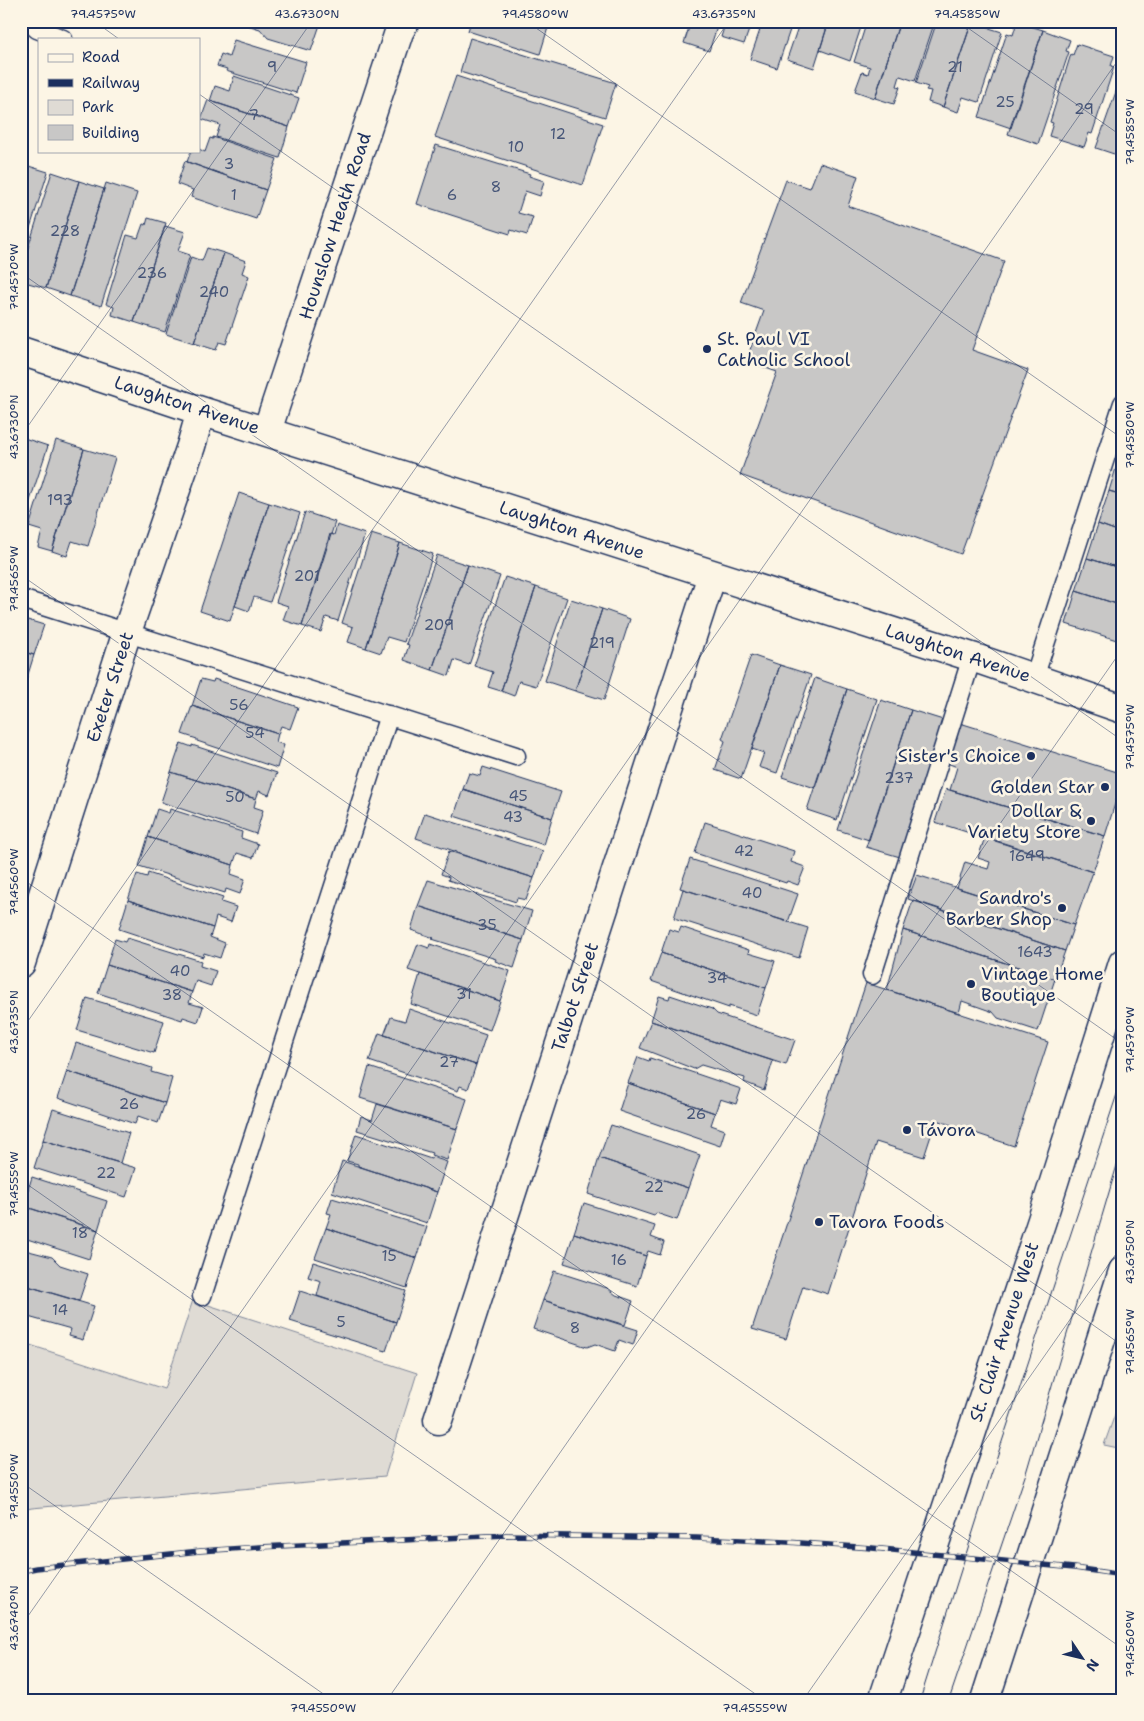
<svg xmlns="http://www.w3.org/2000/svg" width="1144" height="1721" font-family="'Shantell Sans',sans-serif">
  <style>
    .green { fill: #dfdbd4; stroke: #7d8599 }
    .building { fill: #c8c7c6; stroke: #1b2f5e }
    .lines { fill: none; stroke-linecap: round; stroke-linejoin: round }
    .lane-casing { stroke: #1b2f5e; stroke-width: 21 }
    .street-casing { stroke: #1b2f5e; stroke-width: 31 }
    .secondary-casing { stroke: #1b2f5e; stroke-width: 31 }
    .lane { stroke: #fcf5e5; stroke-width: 18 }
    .street { stroke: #fcf5e5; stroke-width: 28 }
    .secondary { stroke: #fcf5e5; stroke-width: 28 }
    .tram { stroke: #1b2f5e; stroke-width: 1 }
    .rail-casing { stroke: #1b2f5e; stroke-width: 5.5 }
    .rail { stroke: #fcf5e5; stroke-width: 4; stroke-dasharray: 11; stroke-linecap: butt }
    .ticks { fill: none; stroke: #1b2f5e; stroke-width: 1; stroke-opacity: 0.45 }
    .poi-dot { fill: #1b2f5e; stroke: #fcf5e5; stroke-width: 2 }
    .labels { text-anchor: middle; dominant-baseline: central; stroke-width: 5; stroke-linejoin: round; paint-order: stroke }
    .number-label { font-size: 15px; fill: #465578 }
    .street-label { font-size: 18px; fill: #1b2f5e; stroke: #fcf5e5 }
    .poi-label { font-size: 18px; fill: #1b2f5e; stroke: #fcf5e5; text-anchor: start }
    .neatline { fill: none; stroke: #1b2f5e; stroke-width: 2 }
    .ticks-label { font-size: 12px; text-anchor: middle; fill: #1b2f5e }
  </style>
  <rect width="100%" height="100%" fill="#fcf5e5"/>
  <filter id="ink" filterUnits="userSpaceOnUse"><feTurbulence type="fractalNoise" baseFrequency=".02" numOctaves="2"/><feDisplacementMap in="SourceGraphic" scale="10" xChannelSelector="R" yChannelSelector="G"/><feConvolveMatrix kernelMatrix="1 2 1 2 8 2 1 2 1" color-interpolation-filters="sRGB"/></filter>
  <g filter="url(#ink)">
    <path class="green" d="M193,1300L417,1373L385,1476L32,1508L21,1510V1342L164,1389Z
      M1123,1392V1449L1104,1445Z"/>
    <path class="building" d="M234,21H319L321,22L311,51L268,38L260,29Z
      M471,21H550L540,54L468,31Z
      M691,21H719L709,51L684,43Z
      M726,21H760L758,30L750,27L744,44L721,37Z
      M760,21H793L777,68L750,59L760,30H758Z
      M800,21H829L814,68L787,59Z
      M829,21H863L850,61L820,50Z
      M867,21H900L875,98L855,91L862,72L868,74L870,67L854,62Z
      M900,21H935L915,81L900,76L897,86L900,87L894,104L875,98Z
      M937,21H972L943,107L928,102L931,91L926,90L928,87L916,83Z
      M972,21H991L989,28L1002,32L979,102L963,97L958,112L943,107Z
      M1017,22L1043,30L1011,128L979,117L1007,33L1013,35Z
      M1043,30L1070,40L1066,51L1069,52L1038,144L1008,134Z
      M470,38L616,83L605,117L460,72Z
      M234,40L306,62L296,93L226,71L227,69L217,66L221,54L229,57Z
      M1077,44L1114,56L1111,66L1114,67L1092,134L1089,133L1084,147L1049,136L1053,123L1050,122L1071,54L1073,55Z
      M1123,72V157L1096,148Z
      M234,76L299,98L289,127L210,101L215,86L230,91Z
      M456,76L603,124L583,185L435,137Z
      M208,100L289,127L280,158L216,137L220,125L201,119Z
      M213,137L277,159L266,190L187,162L191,151H199V149L205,152L210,138L213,139Z
      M436,145L530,174L529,176L544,181L540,196L525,191L518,213L533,217L527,235L511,230L510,234L417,204Z
      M185,161L266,190L256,219L191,197L193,190L177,184Z
      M820,163L858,176L848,206L1004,261L972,350L1028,370L961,554L740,475L777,372L746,361L764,311L741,303L786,180L810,188Z
      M22,164L48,172L21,256V166Z
      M52,172L79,181L46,288L21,281V270Z
      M79,181L104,189L70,296L46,288Z
      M106,183L137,193L101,306L70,296Z
      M148,218L166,223L134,322L112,315L114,307L106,304L127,235L138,238L143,224L146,225Z
      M165,226L185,232L178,251L190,255L165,332L134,322Z
      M207,248L224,253L194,343L166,334L191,257L202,261Z
      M224,253L246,261L242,273L249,276L226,344L219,342L216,350L194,343Z
      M21,437L48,446L21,528Z
      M56,440L84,449L52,551L38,547L42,531L29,527Z
      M84,449L115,458L88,546L72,541L67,556L52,551Z
      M1120,455L1123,456V495L1109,491Z
      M1109,491L1123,495V533L1098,524Z
      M239,493L269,503L230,621L200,611Z
      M269,503L300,513L270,602L254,597L249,611L235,606Z
      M305,512L335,522L302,626L283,620L288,606L276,602Z
      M1098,524L1123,533V569L1087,558Z
      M337,525L365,534L338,621L326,617L321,632L302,626L330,534L334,535Z
      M371,534L400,543L366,648L348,642L353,627L342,623Z
      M400,543L433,554L404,642L387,637L381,653L366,648Z
      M437,555L468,565L432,670L404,660L409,645L406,644Z
      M1087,558L1123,569V606L1076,591Z
      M468,565L500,576L469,665L454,660L449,676L432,670Z
      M505,577L536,587L501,691L488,687L493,672L474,666Z
      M536,587L567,598L536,686L519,681L514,696L501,691Z
      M1076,591L1123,606V642L1066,624Z
      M571,599L602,609L575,691L545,681Z
      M602,609L630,619L604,700L575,691Z
      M21,618L44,625L34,655L21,651Z
      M21,651L34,655L25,684L21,683Z
      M751,655L780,665L741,779L715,770L725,741L722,739Z
      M780,665L811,675L777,773L759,767L764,753L752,749Z
      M815,678L847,689L815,788L782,777Z
      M201,679L213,682L214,679L298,707L290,729L281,726L278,734L192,706Z
      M847,689L877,699L837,820L807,810Z
      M881,700L911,710L869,840L838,830Z
      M192,706L278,734L276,742L284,745L277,768L197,741V739L182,734Z
      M911,710L943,720L900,857L866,847Z
      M960,723L1117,772L1122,781L1105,836L950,790L957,767L947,763Z
      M181,743L192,747V745L277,773L269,795L259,791L256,799L171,772Z
      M483,767L561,792L552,818L463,789L469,773L480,776Z
      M171,772L256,799L254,807L263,810L256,834L161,802Z
      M463,789L552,818L544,845L454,816Z
      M946,789L1105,836L1093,872L935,822Z
      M157,809L169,813L170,809L242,832L241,838L258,844L253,858L237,853L233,865L148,837Z
      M425,813L543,851L534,878L457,853V852L416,838Z
      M705,822L794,851L791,862L805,867L798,885L787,881L786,883L695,853Z
      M148,837L233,865L231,874L245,879L240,894L226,889L225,893L139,866Z
      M985,837L1093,872L1074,925L957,888L965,862L988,869L990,862L978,858Z
      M449,851L534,878L526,900L517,898L516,902L448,880L449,877L441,874Z
      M690,859L798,894L788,922L680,888Z
      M148,873L223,898L221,902L236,907L231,922L216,917L213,928L128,900L137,874L147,877Z
      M917,875L1074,925L1065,951L908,899Z
      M428,880L532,911L523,940L418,906Z
      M683,889L808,928L799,958L674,918Z
      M128,900L213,928L210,937L225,943L220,958L204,953L203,957L119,929Z
      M913,900L1065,951L1055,979L903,930Z
      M418,906L523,940L514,968L495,961L496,959L432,939L434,938L411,930Z
      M681,927L749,950L748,953L775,961L766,988L661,953L669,929L679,932Z
      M903,930L1055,979L1038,1031L998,1018L993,1012L962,1001L959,1013L887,990Z
      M127,938L201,961L200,966L216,971L211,986L196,981L192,992L107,965L115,939L125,942Z
      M418,944L429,948L430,944L510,971L500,1001L408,970Z
      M661,953L766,988L757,1015L729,1006V1008L651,981Z
      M107,965L192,992L189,1003L203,1007L198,1022L183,1017L182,1020L98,993Z
      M420,974L500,1001L490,1030L411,1004Z
      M866,983L1048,1042L1014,1146L936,1120L924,1157L876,1142L828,1294L803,1286L786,1339L752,1329Z
      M670,995L712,1009L717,1014L795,1040L786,1065L651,1021L659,996L669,999Z
      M87,998L164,1021L154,1053L77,1030Z
      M409,1009L486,1035L476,1065L384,1035L391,1017L405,1021Z
      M651,1021L773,1061L764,1090L744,1082L745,1078L701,1065L694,1069L640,1048Z
      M379,1033L476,1065L468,1089L460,1086L458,1091L369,1061Z
      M76,1043L152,1068L151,1072L172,1078L165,1103L67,1071Z
      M638,1057L649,1061L650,1058L741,1089L736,1104L720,1099L715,1113L628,1083Z
      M369,1067L467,1099L457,1129L360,1098Z
      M67,1071L165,1103L158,1123L138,1116L135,1124L58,1098Z
      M628,1083L715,1113L711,1125L725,1130L720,1146L619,1111Z
      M377,1104L457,1129L447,1160L431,1155L432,1153L357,1130L361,1116L372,1120Z
      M53,1109L129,1133L120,1163L43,1140Z
      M611,1125L700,1155L688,1188L599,1158Z
      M356,1134L431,1159L432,1157L447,1162L437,1192L358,1166V1164L347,1161Z
      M43,1140L136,1168L126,1197L34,1168Z
      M599,1158L688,1188L677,1220L656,1213L654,1216L588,1194Z
      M342,1161L437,1192L427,1223L332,1192Z
      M32,1177L107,1201L98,1230L23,1206Z
      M332,1198L427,1227L417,1258L326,1228L331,1214L327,1213Z
      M584,1203L655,1226L651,1237L664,1242L660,1255L648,1251L646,1256L574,1233Z
      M23,1206L98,1230L89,1259L21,1237Z
      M326,1228L417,1258L407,1288L315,1258Z
      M574,1233L646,1256L637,1286L564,1263Z
      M21,1249L52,1257L60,1265L88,1274L79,1301L21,1284Z
      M313,1262L406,1291L396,1322L317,1296L321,1281L308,1277Z
      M554,1271L607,1288L616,1295L633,1301L625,1325L543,1300Z
      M21,1284L94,1306L83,1340L69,1336L71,1329L21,1315Z
      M300,1291L396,1322L386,1351L290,1321Z
      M543,1300L638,1330L633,1345L619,1340L615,1351L595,1344L587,1347L533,1329Z"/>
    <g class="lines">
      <g class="lane-casing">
        <path id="lane" d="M28,21L37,29L63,39
          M21,599L516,756
          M1034,678L1123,403
          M872,975L972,657
          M202,1296L389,715"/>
      </g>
      <g class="street-casing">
        <path id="street" d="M21,351L201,411L972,657L1123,709
          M267,431L399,32L405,21
          M21,963L127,632L191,446L201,411
          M438,1420L712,575"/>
      </g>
      <g class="secondary-casing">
        <path id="secondary" d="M883,1700L1042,1220L1123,963
          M985,1700L1123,1271"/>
      </g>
      <use href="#lane" class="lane"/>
      <use href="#street" class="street"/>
      <use href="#secondary" class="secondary"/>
      <path class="tram" d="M920,1700L991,1475L1123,1076
        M949,1700L1026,1473L1123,1145"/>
      <g class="rail-casing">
        <path id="rail" d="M21,1571L36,1568L200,1551L260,1547L506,1535L697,1538L787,1542L872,1548L1074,1568L1123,1575"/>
      </g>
      <use href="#rail" class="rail"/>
    </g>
  </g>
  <path class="ticks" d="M94,21L119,39M526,21L1123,439M958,21L1123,137M199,94L1123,741M21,273L1123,1044M21,436L312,21M21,575L1123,1346M21,878L1123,1649M21,1031L729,21M21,1180L764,1700M21,1482L332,1700M21,1626L1123,53M387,1700L1123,648M803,1700L1123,1244"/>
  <g class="poi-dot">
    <circle cx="707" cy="349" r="5"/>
    <circle cx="1031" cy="756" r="5"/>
    <circle cx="1105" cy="787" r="5"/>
    <circle cx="1091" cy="821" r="5"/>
    <circle cx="1062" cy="908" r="5"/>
    <circle cx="971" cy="984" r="5"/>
    <circle cx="907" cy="1130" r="5"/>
    <circle cx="819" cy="1222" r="5"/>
  </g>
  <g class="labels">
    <g class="number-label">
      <text x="272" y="67">9</text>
      <text x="955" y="67">21</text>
      <text x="1005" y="102">25</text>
      <text x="1084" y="109">29</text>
      <text x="254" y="115">7</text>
      <text x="558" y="134">12</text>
      <text x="516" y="147">10</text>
      <text x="229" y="164">3</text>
      <text x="496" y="187">8</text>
      <text x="234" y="195">1</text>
      <text x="452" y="195">6</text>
      <text x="65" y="231">228</text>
      <text x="152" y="273">236</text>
      <text x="214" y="292">240</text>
      <text x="60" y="500">193</text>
      <text x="307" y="576">201</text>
      <text x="439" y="625">209</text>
      <text x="602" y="643">219</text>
      <text x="239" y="705">56</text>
      <text x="255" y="733">54</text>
      <text x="899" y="778">237</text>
      <text x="518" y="796">45</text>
      <text x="235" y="797">50</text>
      <text x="513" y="817">43</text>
      <text x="744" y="851">42</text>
      <text x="1027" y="856">1649</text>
      <text x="752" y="893">40</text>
      <text x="487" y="925">35</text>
      <text x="1035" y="952">1643</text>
      <text x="180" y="971">40</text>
      <text x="717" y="978">34</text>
      <text x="464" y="994">31</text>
      <text x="172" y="995">38</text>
      <text x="449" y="1062">27</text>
      <text x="129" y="1104">26</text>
      <text x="696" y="1114">26</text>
      <text x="106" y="1173">22</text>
      <text x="654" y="1187">22</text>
      <text x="80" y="1233">18</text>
      <text x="389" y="1256">15</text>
      <text x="619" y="1260">16</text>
      <text x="60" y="1310">14</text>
      <text x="341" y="1322">5</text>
      <text x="575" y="1328">8</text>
    </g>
    <g class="street-label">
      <text transform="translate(335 226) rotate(-72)">Hounslow Heath Road</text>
      <text transform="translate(187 405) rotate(18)">Laughton Avenue</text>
      <text transform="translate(572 530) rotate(18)">Laughton Avenue</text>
      <text transform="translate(958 653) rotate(18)">Laughton Avenue</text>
      <text transform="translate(110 687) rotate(-72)">Exeter Street</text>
      <text transform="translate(575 997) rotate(-72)">Talbot Street</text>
      <text transform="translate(1004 1332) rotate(-72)">St. Clair Avenue West</text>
    </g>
    <g class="poi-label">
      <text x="717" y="339">St. Paul VI<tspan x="717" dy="21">Catholic School</tspan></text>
      <text x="1021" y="756" text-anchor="end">Sister's Choice</text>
      <text x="1095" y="787" text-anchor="end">Golden Star</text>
      <text x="1081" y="811" text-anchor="end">Dollar &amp;<tspan x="1081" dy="21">Variety Store</tspan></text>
      <text x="1052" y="898" text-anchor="end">Sandro's<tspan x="1052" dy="21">Barber Shop</tspan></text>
      <text x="981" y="974">Vintage Home<tspan x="981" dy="21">Boutique</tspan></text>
      <text x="917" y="1130">Távora</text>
      <text x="829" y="1222">Tavora Foods</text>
    </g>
  </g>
  <rect width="1144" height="1721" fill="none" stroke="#fcf5e5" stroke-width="55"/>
  <rect x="38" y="38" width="162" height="115" fill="#fcf5e5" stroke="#a2a6af"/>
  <rect x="48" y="54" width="25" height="8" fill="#fcf5e5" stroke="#a2a6af"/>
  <text x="82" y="62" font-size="15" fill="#1b2f5e">Road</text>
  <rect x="48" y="79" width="25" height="8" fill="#1b2f5e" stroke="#a2a6af"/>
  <text x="82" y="88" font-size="15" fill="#1b2f5e">Railway</text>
  <rect x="48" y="100" width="25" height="15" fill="#dfdbd4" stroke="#a2a6af"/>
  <text x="82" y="112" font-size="15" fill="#1b2f5e">Park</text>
  <rect x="48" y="125" width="25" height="15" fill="#c8c7c6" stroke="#a2a6af"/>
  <text x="82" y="138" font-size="15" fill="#1b2f5e">Building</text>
  <g transform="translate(1082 1658) rotate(125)" stroke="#fcf5e5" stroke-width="4" paint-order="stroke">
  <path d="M0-4L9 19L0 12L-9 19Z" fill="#1b2f5e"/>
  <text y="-8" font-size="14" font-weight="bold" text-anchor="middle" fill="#1b2f5e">N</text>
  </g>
  <rect x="28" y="28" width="1088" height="1666" class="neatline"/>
  <g class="ticks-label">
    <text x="103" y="18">79.4575°W</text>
    <text x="307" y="18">43.6730°N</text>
    <text x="535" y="18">79.4580°W</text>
    <text x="724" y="18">43.6735°N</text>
    <text x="967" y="18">79.4585°W</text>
    <text transform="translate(1130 132) rotate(-90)" y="4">79.4585°W</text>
    <text transform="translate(14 277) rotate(-90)" y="4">79.4570°W</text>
    <text transform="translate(14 427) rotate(-90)" y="4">43.6730°N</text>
    <text transform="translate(1130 435) rotate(-90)" y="4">79.4580°W</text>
    <text transform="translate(14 579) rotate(-90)" y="4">79.4565°W</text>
    <text transform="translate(1130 737) rotate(-90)" y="4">79.4575°W</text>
    <text transform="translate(14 882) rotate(-90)" y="4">79.4560°W</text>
    <text transform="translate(14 1022) rotate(-90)" y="4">43.6735°N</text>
    <text transform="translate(1130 1040) rotate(-90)" y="4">79.4570°W</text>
    <text transform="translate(14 1184) rotate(-90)" y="4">79.4555°W</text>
    <text transform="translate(1130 1252) rotate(-90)" y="4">43.6750°N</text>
    <text transform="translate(1130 1342) rotate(-90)" y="4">79.4565°W</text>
    <text transform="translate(14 1487) rotate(-90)" y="4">79.4550°W</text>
    <text transform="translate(14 1618) rotate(-90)" y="4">43.6740°N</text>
    <text transform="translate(1130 1644) rotate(-90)" y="4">79.4560°W</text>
    <text x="323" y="1712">79.4550°W</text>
    <text x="755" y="1712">79.4555°W</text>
  </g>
</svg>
